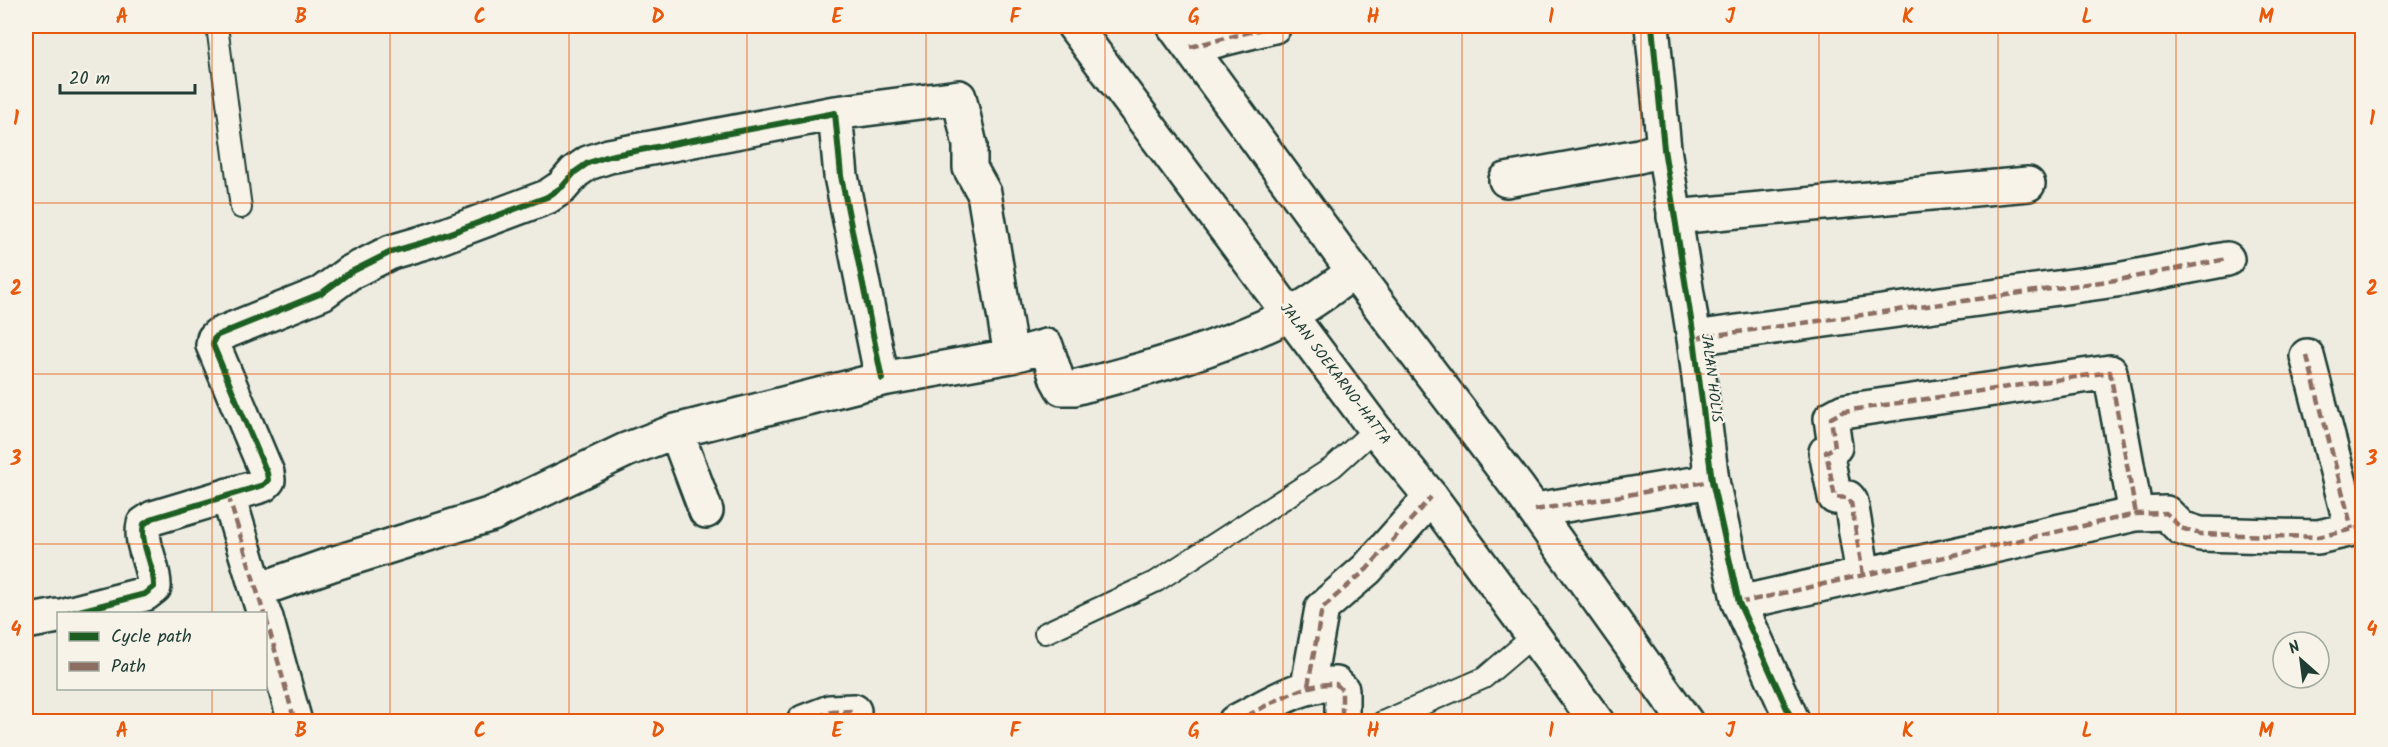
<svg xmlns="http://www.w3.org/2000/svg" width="2388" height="747" font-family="Kalam,sans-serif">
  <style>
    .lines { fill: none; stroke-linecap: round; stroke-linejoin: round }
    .service-casing { stroke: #1f3d34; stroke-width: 24 }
    .minor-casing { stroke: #1f3d34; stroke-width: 38 }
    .tertiary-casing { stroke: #1f3d34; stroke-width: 38 }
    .trunk-casing { stroke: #1f3d34; stroke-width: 38 }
    .service { stroke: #f7f3e8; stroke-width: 20 }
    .minor { stroke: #f7f3e8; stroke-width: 33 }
    .tertiary { stroke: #f7f3e8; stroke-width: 33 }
    .trunk { stroke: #f7f3e8; stroke-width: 33 }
    .quiet { stroke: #8d6e63; stroke-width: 4.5; stroke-dasharray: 9 4.5; stroke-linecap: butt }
    .cycleway-casing { stroke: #f7f3e8; stroke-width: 10 }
    .cycleway { stroke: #1b5e20; stroke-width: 6 }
    .grid { fill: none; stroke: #e8590c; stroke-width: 1.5; stroke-opacity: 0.55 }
    .labels { text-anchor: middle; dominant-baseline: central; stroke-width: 4.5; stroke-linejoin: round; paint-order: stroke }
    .street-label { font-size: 15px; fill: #1f3d34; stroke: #f7f3e8 }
    .neatline { fill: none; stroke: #e8590c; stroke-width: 2 }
    .grid-label { font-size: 20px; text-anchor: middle; font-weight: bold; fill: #e8590c }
  </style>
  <rect width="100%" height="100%" fill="#eeece1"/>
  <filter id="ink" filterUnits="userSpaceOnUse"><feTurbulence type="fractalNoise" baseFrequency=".0167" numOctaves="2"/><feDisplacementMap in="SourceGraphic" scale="12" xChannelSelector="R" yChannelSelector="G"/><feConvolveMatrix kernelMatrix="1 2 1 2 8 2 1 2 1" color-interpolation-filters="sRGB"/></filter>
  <g filter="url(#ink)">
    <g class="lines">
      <g class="service-casing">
        <path id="service" d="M217,26L241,208
          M1045,633L1157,581L1333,467L1375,429
          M1382,722L1484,678L1533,636"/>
      </g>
      <g class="minor-casing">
        <path id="minor" d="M1190,47L1274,26
          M835,113L959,97L970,145V168L984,193L1011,356L1046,346L1057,379L1062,388H1074C1147,369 1221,349 1289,315C1312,304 1333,286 1354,272
          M1506,180L1639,156L1664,149
          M1674,217L2028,184
          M1694,338L2123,279L2227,259
          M2307,356L2352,529
          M676,431L706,511
          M228,495L264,614
          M1535,510L1712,481
          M1863,575L1851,502L1848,498L1835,497L1826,452L1835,447L1831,418L1844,411L2110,372L2136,514
          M258,590L332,564L492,514L626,450L676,431L882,379L1011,356
          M1739,603L2136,514L2166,513L2181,528L2200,534L2318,537L2362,527
          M68,614L145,594L154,587C155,566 139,544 144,524L153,518L263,485L268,480L267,473L213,345L214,339L218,335L322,293L349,273L391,252L432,240L547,197L562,187L575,172L588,163L609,156L835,113L841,176L882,379
          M266,618L295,722
          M26,622L58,616
          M1308,686L1322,608L1367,569L1431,497
          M804,722L830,712L854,711
          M1235,722C1266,707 1301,682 1336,684L1342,690V722"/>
      </g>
      <g class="tertiary-casing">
        <path id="tertiary" d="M1652,26L1664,149L1694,338L1712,481L1739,603L1793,722"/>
      </g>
      <g class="trunk-casing">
        <path id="trunk" d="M1074,26L1375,429L1431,497L1597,722
          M1174,26L1354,272L1519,489L1686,722"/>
      </g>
      <use href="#service" class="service"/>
      <use href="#minor" class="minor"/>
      <use href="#tertiary" class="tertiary"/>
      <use href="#trunk" class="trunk"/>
      <path class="quiet" d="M1190,47L1274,26
        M1694,338L2123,279L2227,259
        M2307,356L2352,529
        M228,495L264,614
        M1535,510L1712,481
        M1863,575L1851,502L1848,498L1835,497L1826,452L1835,447L1831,418L1844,411L2110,372L2136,514
        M1739,603L2136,514L2166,513L2181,528L2200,534L2318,537L2362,527
        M266,618L295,722
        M1308,686L1322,608L1367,569L1431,497
        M804,722L830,712L854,711
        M1235,722C1266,707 1301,682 1336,684L1342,690V722"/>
      <g class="cycleway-casing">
        <path id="cycleway" d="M1652,26L1664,149L1694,338L1712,481L1739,603L1793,722
          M68,614L145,594L154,587C155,566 139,544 144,524L153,518L263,485L268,480L267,473L213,345L214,339L218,335L322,293L349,273L391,252L432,240L547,197L562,187L575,172L588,163L609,156L835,113L841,176L882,379"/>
      </g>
      <use href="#cycleway" class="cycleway"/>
    </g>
  </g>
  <path class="grid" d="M212,26V614M390,26V722M569,26V722M747,26V722M926,26V722M1105,26V722M1283,26V722M1462,26V722M1641,26V722M1819,26V722M1998,26V722M2176,26V722M26,203H2362M26,374H2362M26,544H2362M212,688V722"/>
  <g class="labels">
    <g class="street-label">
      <text transform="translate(1335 374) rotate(53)">JALAN SOEKARNO-HATTA</text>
      <text transform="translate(1711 378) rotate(83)">JALAN HOLIS</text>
    </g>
  </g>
  <rect width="2388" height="747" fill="none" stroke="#f7f3e8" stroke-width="66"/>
  <rect x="57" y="612" width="210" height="78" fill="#f7f3e8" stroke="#a1aaa0" stroke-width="1.5"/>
  <rect x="69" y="632" width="30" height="9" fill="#1b5e20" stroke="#a1aaa0" stroke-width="1.5"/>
  <text x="111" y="642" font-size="18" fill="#1f3d34">Cycle path</text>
  <rect x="69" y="662" width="30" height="9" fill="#8d6e63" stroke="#a1aaa0" stroke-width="1.5"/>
  <text x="111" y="672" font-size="18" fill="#1f3d34">Path</text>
  <g transform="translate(2301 660) rotate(332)"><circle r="28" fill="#f7f3e8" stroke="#a1aaa0" stroke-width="1.5"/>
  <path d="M0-4.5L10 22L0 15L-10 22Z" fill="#1f3d34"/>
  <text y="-9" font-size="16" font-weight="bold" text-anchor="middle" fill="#1f3d34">N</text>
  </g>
  <path d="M60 84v9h135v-9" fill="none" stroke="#1f3d34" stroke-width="3"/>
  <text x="69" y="84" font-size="18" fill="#1f3d34" stroke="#f7f3e8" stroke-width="4.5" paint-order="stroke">20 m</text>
  <rect x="33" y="33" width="2322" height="681" class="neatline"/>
  <g class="grid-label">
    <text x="122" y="23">A</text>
    <text x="301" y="23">B</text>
    <text x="480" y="23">C</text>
    <text x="658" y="23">D</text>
    <text x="837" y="23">E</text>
    <text x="1015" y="23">F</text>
    <text x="1194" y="23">G</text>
    <text x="1373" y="23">H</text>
    <text x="1551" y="23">I</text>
    <text x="1730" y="23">J</text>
    <text x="1908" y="23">K</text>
    <text x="2087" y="23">L</text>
    <text x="2266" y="23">M</text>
    <text x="16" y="125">1</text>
    <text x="2372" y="125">1</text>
    <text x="16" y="295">2</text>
    <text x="2372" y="295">2</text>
    <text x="16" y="465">3</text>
    <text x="2372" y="465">3</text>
    <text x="16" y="636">4</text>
    <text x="2372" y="636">4</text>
    <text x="122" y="737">A</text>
    <text x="301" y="737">B</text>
    <text x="480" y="737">C</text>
    <text x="658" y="737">D</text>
    <text x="837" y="737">E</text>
    <text x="1015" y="737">F</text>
    <text x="1194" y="737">G</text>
    <text x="1373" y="737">H</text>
    <text x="1551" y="737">I</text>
    <text x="1730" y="737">J</text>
    <text x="1908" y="737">K</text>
    <text x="2087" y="737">L</text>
    <text x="2266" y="737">M</text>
  </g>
</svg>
